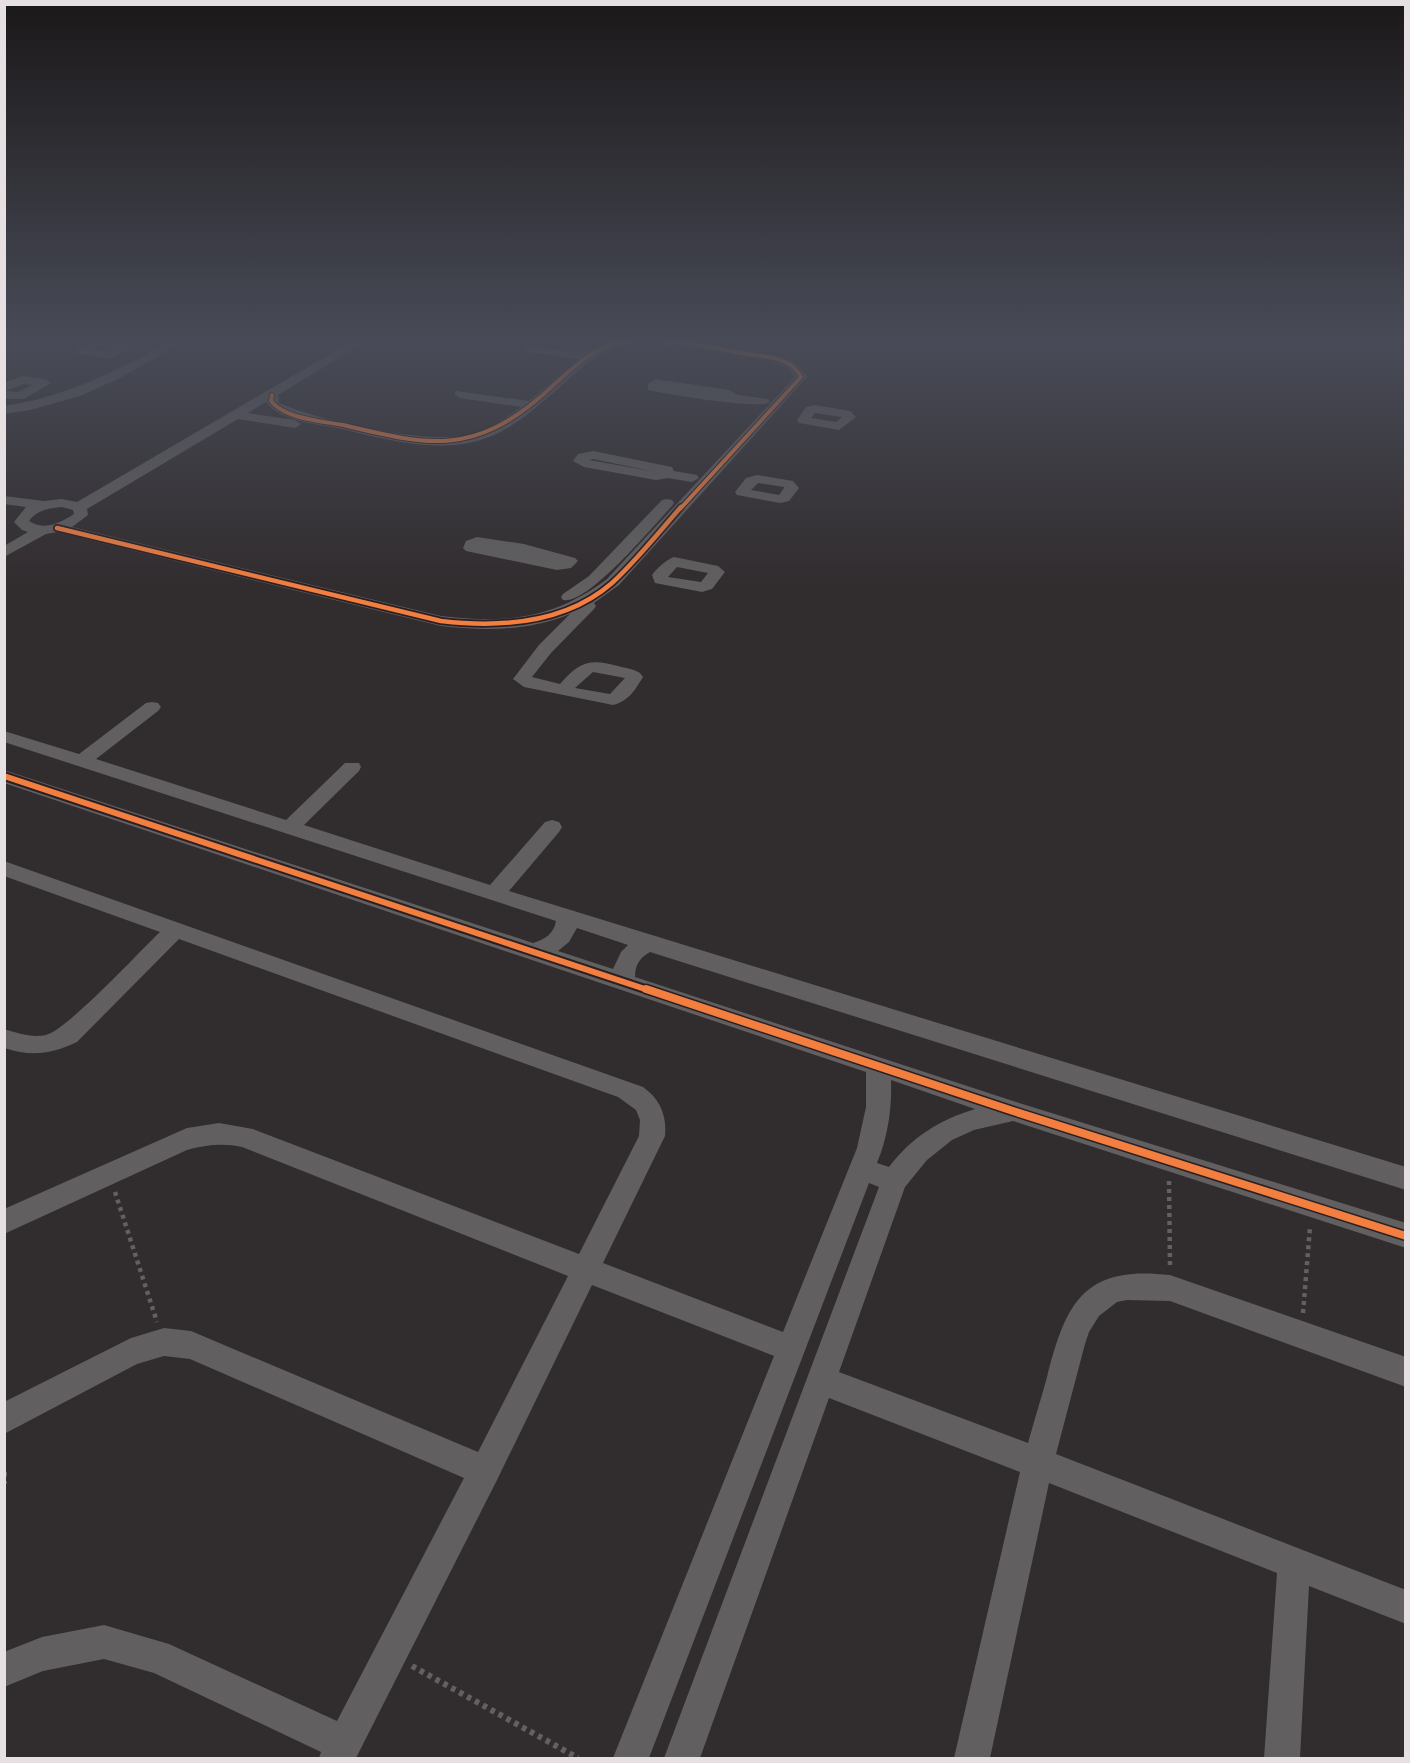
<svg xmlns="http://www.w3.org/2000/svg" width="1410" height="1763" font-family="Mulish,sans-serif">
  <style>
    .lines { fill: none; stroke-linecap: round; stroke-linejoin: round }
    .path-far1 { stroke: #636061; stroke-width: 4.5; stroke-dasharray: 4 4; stroke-linecap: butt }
    .path { stroke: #636061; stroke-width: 6; stroke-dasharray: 4.5 4.5; stroke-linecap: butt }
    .minor { fill: #615f5f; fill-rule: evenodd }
    .cycleway-far3-casing { stroke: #2a2024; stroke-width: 6 }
    .cycleway-far2-casing { stroke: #2a2024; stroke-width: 8 }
    .cycleway-far1-casing { stroke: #2a2024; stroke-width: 10 }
    .cycleway-casing { stroke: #2a2024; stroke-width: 11 }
    .cycleway-far3 { stroke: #f27e40; stroke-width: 4 }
    .cycleway-far2 { stroke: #f27e40; stroke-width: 4.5 }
    .cycleway-far1 { stroke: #f27e40; stroke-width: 6 }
    .cycleway { stroke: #f27e40; stroke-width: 8 }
  </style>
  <rect width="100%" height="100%" fill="#312c2e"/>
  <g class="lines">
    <path class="path-far1" d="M1169,1181L1170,1266
      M115,1192L157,1322
      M1303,1313L1310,1227"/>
    <path class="path" d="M4,1472V1484
      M412,1666L578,1758"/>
    <path class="minor" d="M93,340H110L132,348L108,359L77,353V349ZM104,345L115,349L107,352L92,350Z
      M172,340H186L122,377L80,396L30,410L4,414V406C67,397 118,370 172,340Z
      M354,340H368L278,395L279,403C320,421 421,443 464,436C485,432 504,420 521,407L460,398L454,394L456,391L529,401L579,359L529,352L525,351V347L587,353L601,345L616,340H686L781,356L796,363L807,377L619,585L594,603L596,606L594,609L551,653L532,677L560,684C579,662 589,658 618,666C625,668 634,669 640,673L643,677C635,690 629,701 613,705L524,687L513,679L539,645L570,614C529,631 485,631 441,626L57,532L46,534L4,557V546L28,532L22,530L14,522L26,507L4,504V496L44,501L62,499L77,502ZM642,343L677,346L769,360L788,368L795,377L607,579C554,619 506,624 441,616L72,527L88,515L87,509L238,419L295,428L301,424L295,420L248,413L266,402C281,422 319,424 342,429C392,441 453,458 502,431C523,420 541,403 560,387C586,363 605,346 642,343ZM62,507L73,510L74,514C61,523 43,531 29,521C37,510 49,508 62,507ZM593,672L625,678L610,694L575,688Z
      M23,376L45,379L51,383L24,399H4V383ZM24,384L32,385L18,392L5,391Z
      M656,379L729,390L738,395L768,399L770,402C761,410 665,394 648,390V384Z
      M815,405L850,411L856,417L839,430L799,423L797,420L806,407ZM815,413L842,417L836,422L811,418Z
      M593,451L672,467L674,471L697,475L699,478L692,482L668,478L656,480L584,467L573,461L578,454ZM593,459L656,472L589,460Z
      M757,475L793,481L799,488L789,501L780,503L737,495L735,492L746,478ZM758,483L784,487V488L779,495L751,490Z
      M667,499L672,500L674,503L672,506C654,525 587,606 563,600L561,597L563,594L589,576L662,500Z
      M477,537L524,544L575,558L578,561L571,568L557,570L466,551L463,548L466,541Z
      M674,557L718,566L725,572L712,589L702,592L655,583L652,575C657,568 666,560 674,557ZM677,567L708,573L701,582L668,577Z
      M152,702L158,703L161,707L158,711L96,759L286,820L345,763H359L361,767L359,771L304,825L490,885L545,822L552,820L559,822L562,827L559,832L509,891L1406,1167V1190L650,952C640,958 635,964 635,977L1013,1101L1406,1223V1248L1013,1121L974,1130L952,1140L927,1160L905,1187L839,1372L1028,1443C1034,1421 1041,1399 1047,1377C1066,1302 1084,1265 1170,1275L1406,1357V1387L1170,1301L1127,1300L1117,1302L1099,1316L1089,1332L1085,1344L1056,1454L1406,1590V1624L1309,1586L1300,1758H1264L1277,1573L1049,1483L990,1758H954L1020,1472L829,1398L700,1758H664L879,1187L869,1183L649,1758H613L774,1356L592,1285L496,1482L356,1758H319L321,1752L154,1673L104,1659L43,1671L4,1687V1652L42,1637L104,1625L169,1644L337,1721L464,1478L190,1359L164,1356L137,1364L4,1434V1402L131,1338L164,1328L191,1331L478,1452L568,1276L242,1147C223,1143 205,1145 187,1150L4,1234V1209L187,1128L219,1123L253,1129L579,1254L639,1136L640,1120L636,1110L618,1097L179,939L77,1042C52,1054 32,1057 4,1048V1029C18,1033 31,1038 46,1035C68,1029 139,952 160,932L4,876V861L643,1087C660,1099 667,1115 665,1136L603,1263L783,1332L857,1148L866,1107V1072L4,783V770L533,943C545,939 554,934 556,921L4,742V731L79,754L146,703ZM577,928L628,945L621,952L613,969L558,951L569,942ZM891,1080L975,1109C939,1120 912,1137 889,1167L877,1163C888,1136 892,1109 891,1080Z"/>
    <g class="cycleway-far3-casing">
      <path id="cycleway-far3" d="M272,395L271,401C285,419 322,421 343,425C430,446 473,456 545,393C564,376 586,353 611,345C652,332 699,346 741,353C756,356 771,355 785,362C793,365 797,370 801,377L680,509"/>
    </g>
    <g class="cycleway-far2-casing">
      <path id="cycleway-far2" d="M57,528L441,621C501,628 565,624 612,583C637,560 659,532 681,507"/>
    </g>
    <g class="cycleway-far1-casing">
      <path id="cycleway-far1" d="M4,776L651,991"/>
    </g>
    <g class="cycleway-casing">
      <path id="cycleway" d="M646,989L1013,1111L1406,1236"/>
    </g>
    <use href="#cycleway-far3" class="cycleway-far3"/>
    <use href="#cycleway-far2" class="cycleway-far2"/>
    <use href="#cycleway-far1" class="cycleway-far1"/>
    <use href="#cycleway" class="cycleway"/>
  </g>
  <linearGradient id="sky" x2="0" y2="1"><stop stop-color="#1b1819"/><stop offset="0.58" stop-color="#484b57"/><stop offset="1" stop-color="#484b57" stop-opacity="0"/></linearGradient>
  <rect width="1410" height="587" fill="url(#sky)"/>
  <rect width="1410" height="1763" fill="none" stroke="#e7e0e3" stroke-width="12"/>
</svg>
